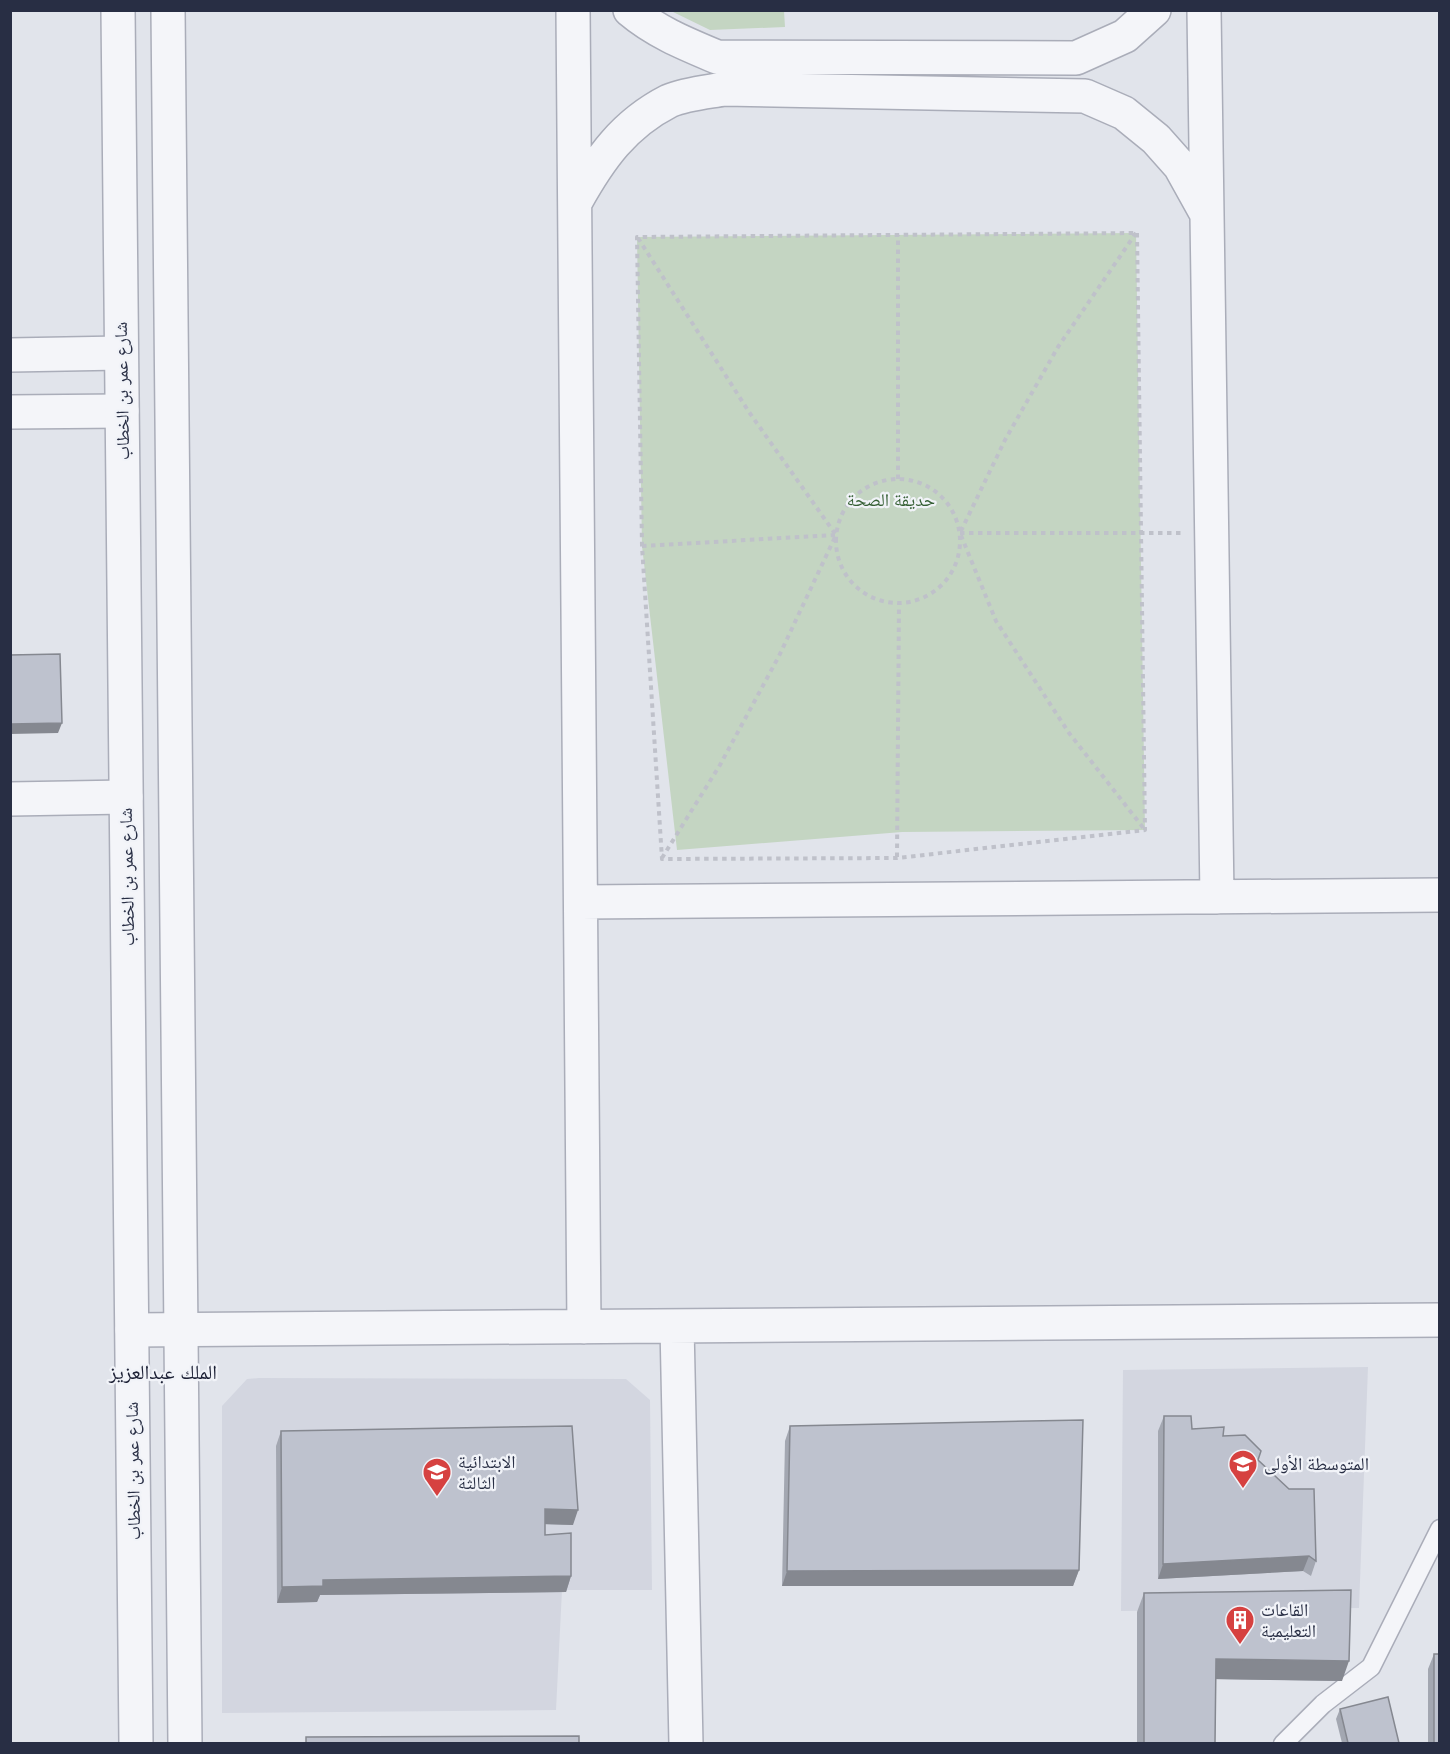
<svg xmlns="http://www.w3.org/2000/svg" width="1450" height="1754" font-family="Helvetica,'Noto Naskh Arabic',sans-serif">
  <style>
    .built { fill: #d3d6e0 }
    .green { fill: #c4d5c2 }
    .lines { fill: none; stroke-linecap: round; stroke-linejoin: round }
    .service-casing { stroke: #aaadb9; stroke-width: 21 }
    .minor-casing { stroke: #aaadb9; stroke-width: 36 }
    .tertiary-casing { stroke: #aaadb9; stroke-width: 36 }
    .path { stroke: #bfc1ca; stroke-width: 4; stroke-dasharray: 4.5 4.5; stroke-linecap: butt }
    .service { stroke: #f4f5f9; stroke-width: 18 }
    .minor { stroke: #f4f5f9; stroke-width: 33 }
    .tertiary { stroke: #f4f5f9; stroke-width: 33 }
    .wall { fill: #a3a7b1 }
    .shaded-wall { fill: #858890 }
    .building { fill: #bec2ce; stroke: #858890; stroke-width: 1.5 }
    .labels { text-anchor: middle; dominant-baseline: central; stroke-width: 4.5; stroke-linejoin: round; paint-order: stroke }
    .street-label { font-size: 18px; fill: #282e44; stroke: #f1f3f8 }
    .park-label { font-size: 18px; fill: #366035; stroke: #f1f3f8 }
    .poi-label { font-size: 18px; fill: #282e44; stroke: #f1f3f8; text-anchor: start }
    .neighbourhood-label { font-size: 20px; fill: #1b1f34; stroke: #f1f3f8 }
  </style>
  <rect width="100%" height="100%" fill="#e1e4eb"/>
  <path class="built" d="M1368,1367L1359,1608L1121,1611L1123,1370Z
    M259,1378L626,1379L650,1400L652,1590H562L556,1710L222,1713V1406L247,1379Z"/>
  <path class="green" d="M671,11H784L785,27L710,30Z
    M1136,233L1145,830L902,832L677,850L642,546L637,237Z"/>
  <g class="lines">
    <g class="service-casing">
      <path id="service" d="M1283,1744L1323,1704L1371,1667L1440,1529"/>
    </g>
    <g class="minor-casing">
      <path id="minor" d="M573,10L584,1327
        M630,10C656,32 686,44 717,57L1076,58L1125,36L1154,10
        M1204,10L1217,897
        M576,201C600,158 624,124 669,101C685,94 707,92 724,89L1085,96L1124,113L1156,139L1180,166L1205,211
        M10,355L121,353
        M10,412L122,411
        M10,799L126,797
        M581,902L1440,895
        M677,1326L686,1744
        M132,1330L1440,1320"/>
    </g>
    <g class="tertiary-casing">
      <path id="tertiary" d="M118,10L136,1744
        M168,10L185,1744"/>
    </g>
    <path class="path" d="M1136,233L1058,347L1005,440L960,533L996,621L1069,733L1145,830
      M1137,233L1145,830L897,858L662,859L642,546L637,237Z
      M638,238L749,412L836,535L779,656L720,765L662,858
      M898,479V235
      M836 541a62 62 0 1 1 124 0a62 62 0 1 1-124 0Z
      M960,533H1181
      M642,546L835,535
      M897,857L899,603"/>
    <use href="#service" class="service"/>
    <use href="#minor" class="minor"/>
    <use href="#tertiary" class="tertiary"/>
  </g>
  <path class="wall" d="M1164,1416L1192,1429L1223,1436L1258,1460L1316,1561L1311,1576L1303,1571L1158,1579V1431Z
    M790,1426L1079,1570L1073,1586H782L785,1441Z
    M281,1431L573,1525L545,1524V1535L571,1576L566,1592L320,1595L317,1602L277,1603L276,1446Z
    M1144,1593L1342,1681L1216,1679L1215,1743H1137V1612Z
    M1434,1654L1440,1743H1428V1669Z
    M1340,1709L1399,1743H1342L1336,1719Z"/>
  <path class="shaded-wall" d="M62,723L58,733L10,734V724Z
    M545,1509L578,1510L573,1525L540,1524Z
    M1309,1556L1303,1571L1158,1579L1163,1564Z
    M1079,1570L1073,1586H782L787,1571Z
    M571,1576L566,1592L320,1595L317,1602L277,1603L282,1587L323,1580Z
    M1216,1659L1349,1661L1342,1681L1209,1679Z"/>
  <path class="building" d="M60,654L62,723L10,724V655Z
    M1164,1416H1191L1192,1429L1224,1427L1223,1436L1245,1435L1261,1451L1258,1460L1289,1489H1314L1316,1561L1309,1556L1163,1564Z
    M1083,1420L1079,1570L787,1571L790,1426Z
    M572,1426L578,1510L545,1509V1535L571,1533V1576L323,1580V1586L282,1587L281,1431Z
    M1351,1590L1349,1661L1216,1659L1215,1743H1144V1593Z
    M1434,1654H1440V1743H1434Z
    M1388,1697L1399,1743H1348L1340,1709Z
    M579,1736V1743H306V1737Z"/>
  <defs>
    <g id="school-pin" transform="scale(1.5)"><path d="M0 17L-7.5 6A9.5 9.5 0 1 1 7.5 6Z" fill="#d64140" stroke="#f1f3f8"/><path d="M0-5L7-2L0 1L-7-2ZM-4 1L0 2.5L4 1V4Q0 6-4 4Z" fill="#fff"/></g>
    <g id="building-pin" transform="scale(1.5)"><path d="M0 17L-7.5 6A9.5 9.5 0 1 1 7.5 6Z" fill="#d64140" stroke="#f1f3f8"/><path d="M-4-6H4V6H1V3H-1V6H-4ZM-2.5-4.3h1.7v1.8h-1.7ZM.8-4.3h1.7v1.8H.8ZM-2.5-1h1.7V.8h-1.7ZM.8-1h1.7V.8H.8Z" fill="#fff"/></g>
  </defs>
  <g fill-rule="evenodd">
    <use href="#school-pin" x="1243" y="1464"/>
    <use href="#school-pin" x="437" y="1472"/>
    <use href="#building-pin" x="1240" y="1620"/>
  </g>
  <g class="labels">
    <g class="street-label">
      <text transform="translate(122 391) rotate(-91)">شارع عمر بن الخطاب</text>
      <text transform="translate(127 877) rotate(-91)">شارع عمر بن الخطاب</text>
      <text transform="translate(133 1471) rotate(-91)">شارع عمر بن الخطاب</text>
    </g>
    <g class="park-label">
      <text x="891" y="500">حديقة الصحة</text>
    </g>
    <g class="poi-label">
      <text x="458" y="1462">الابتدائية<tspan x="458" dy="21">الثالثة</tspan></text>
      <text x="1264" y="1464">المتوسطة الأولى</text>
      <text x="1261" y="1610">القاعات<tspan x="1261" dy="21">التعليمية</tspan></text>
    </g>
    <g class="neighbourhood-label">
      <text x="163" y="1372">الملك عبدالعزيز</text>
    </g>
  </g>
  <rect width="1450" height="1754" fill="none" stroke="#282e44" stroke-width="24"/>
</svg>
